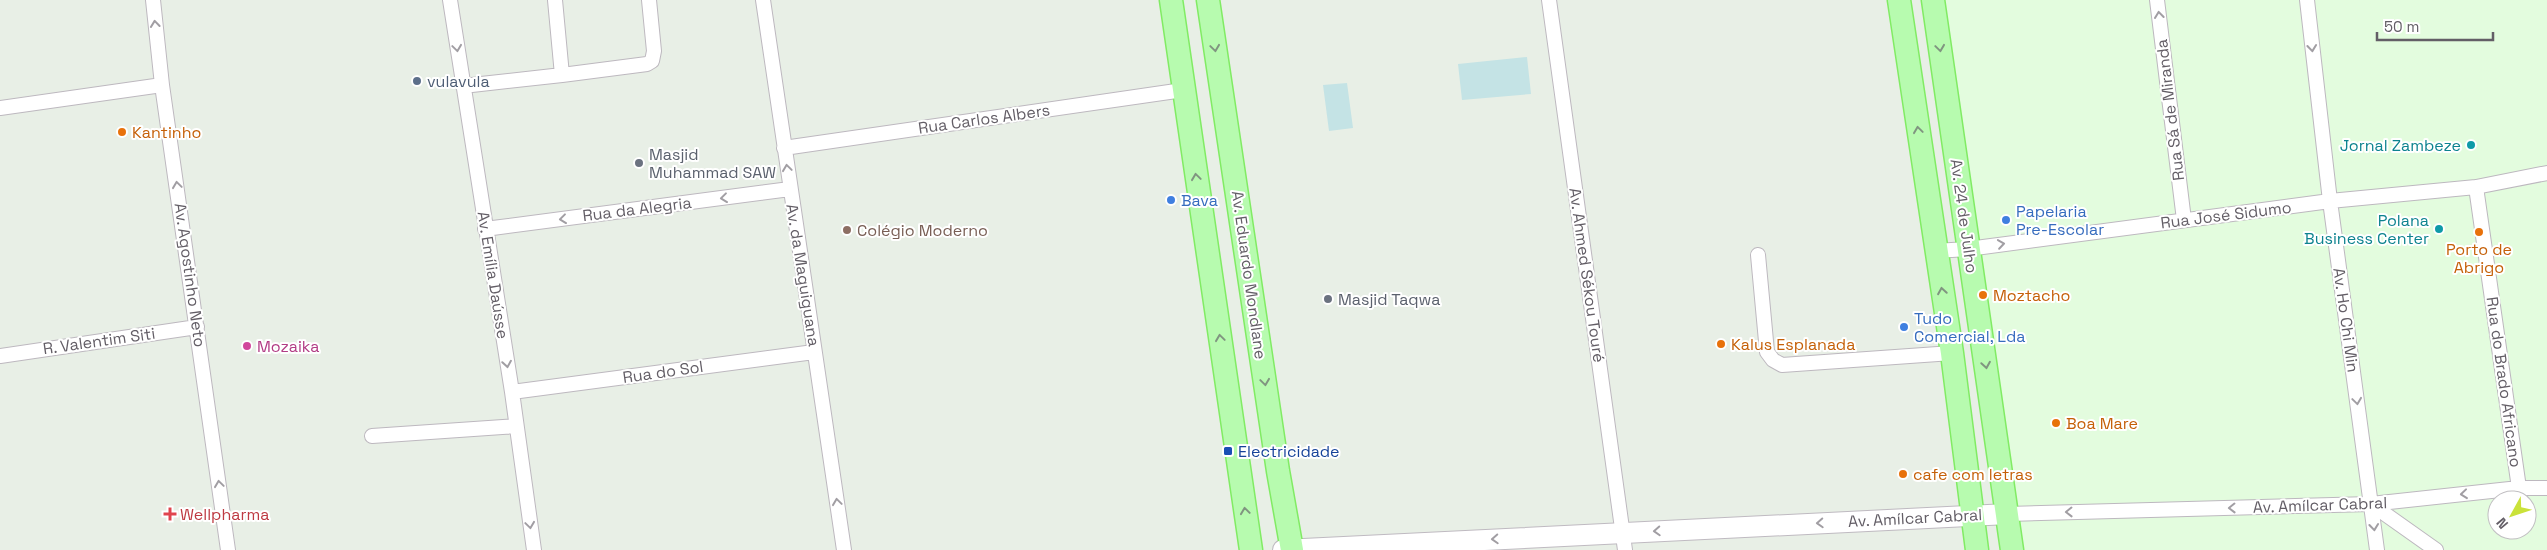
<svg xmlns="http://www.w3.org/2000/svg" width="2547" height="550" font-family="'Space Grotesk',sans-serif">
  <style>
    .commercial { fill: #e3fcde; fill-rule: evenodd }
    .pitch { fill: #c4e3e5 }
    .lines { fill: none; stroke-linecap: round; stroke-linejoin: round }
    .street-casing { stroke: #bdb8bf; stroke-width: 16 }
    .secondary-casing { stroke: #bfbac1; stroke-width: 22 }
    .primary-casing { stroke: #81eb64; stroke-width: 25 }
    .street { stroke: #fff; stroke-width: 14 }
    .secondary { stroke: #fff; stroke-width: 20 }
    .primary { stroke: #b7fbaf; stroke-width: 22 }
    .oneway { stroke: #a19ea3 }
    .oneway2 { stroke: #809580 }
    .service-dot { fill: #5c6f8a; stroke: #fff; stroke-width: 2 }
    .food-dot { fill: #e8710a; stroke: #fff; stroke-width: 2 }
    .culture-dot { fill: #0f9aa8; stroke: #fff; stroke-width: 2 }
    .worship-dot { fill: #6b7280; stroke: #fff; stroke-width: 2 }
    .shop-dot { fill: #3f7fe0; stroke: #fff; stroke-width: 2 }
    .education-dot { fill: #8d6e63; stroke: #fff; stroke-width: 2 }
    .hotel-dot { fill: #d1479c; stroke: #fff; stroke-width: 2 }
    .transit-dot { fill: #1a4fb4; stroke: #fff; stroke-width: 2 }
    .health-dot { fill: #e0444e; stroke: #fff; stroke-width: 2 }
    .labels { text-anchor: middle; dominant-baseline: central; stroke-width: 4; stroke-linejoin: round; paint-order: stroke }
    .service-label { font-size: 16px; fill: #4e5e75; stroke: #fff; text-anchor: start }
    .street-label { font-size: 16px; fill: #635e66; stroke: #fff }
    .food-label { font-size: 16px; fill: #c56008; stroke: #fff; text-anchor: start }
    .culture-label { font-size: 16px; fill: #0d838f; stroke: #fff; text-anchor: end }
    .worship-label { font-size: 16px; fill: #5b616d; stroke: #fff; text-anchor: start }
    .shop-label { font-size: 16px; fill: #366cbe; stroke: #fff; text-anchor: start }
    .education-label { font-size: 16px; fill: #785e54; stroke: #fff; text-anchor: start }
    .hotel-label { font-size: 16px; fill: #b23c85; stroke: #fff; text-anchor: start }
    .transit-label { font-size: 16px; fill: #164399; stroke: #fff; text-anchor: start }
    .health-label { font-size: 16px; fill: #be3a42; stroke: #fff; text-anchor: start }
  </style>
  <rect width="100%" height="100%" fill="#e8efe6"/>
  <path class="commercial" d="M1930,0H2547V550H2001ZM2497,500H2527V530H2497Z"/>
  <path class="pitch" d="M1527,57L1531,94L1462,100L1458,64Z
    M1347,83L1353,128L1329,131L1323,85Z"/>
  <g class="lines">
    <g class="street-casing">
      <path id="street" d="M153,0L162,85L228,550
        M450,0L512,392L534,550
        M763,0L844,550
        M1549,0L1625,550
        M2157,0L2184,220
        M2307,0L2330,201L2377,550
        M562,75L647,64L652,61L654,51L649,0
        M463,86L562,75L555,0
        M0,108L162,85
        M784,148L1183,90
        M2476,187L2519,488
        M485,229L790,189
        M1935,251L1968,249L2330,201L2476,187L2547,173
        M1758,255L1767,352L1773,360L1782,365L1952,353
        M0,356L197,327
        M512,392L814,352
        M372,436L516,426
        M2371,504L2436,550
        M2008,514L2371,504L2519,488H2547"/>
    </g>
    <g class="secondary-casing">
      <path id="secondary" d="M1283,550L2008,514"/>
    </g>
    <g class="primary-casing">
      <path id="primary" d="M1171,0L1251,550
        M1208,0L1278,471L1292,550
        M1899,0L1952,353L1977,550
        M1933,0L2012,550"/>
    </g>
    <use href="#street" class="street"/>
    <use href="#secondary" class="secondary"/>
    <use href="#primary" class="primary"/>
  </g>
  <defs><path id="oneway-chevron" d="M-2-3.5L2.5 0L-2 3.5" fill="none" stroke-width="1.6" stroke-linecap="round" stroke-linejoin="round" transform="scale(1.25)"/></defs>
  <g class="oneway">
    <use href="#oneway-chevron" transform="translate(2159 15) rotate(-97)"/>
    <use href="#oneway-chevron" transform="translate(155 24) rotate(-96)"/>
    <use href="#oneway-chevron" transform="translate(457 48) rotate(82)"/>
    <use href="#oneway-chevron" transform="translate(2312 48) rotate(84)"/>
    <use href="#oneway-chevron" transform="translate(787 168) rotate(-98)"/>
    <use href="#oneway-chevron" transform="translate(177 185) rotate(-98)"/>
    <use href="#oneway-chevron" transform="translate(724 198) rotate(173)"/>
    <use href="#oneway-chevron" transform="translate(563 219) rotate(173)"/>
    <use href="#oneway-chevron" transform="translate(2001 244) rotate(-8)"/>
    <use href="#oneway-chevron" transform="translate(507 364) rotate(81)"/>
    <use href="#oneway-chevron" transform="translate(2357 401) rotate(82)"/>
    <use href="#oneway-chevron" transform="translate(219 484) rotate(-98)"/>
    <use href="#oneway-chevron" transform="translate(2464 494) rotate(174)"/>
    <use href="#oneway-chevron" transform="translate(837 502) rotate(-98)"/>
    <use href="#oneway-chevron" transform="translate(2232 508) rotate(179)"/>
    <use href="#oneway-chevron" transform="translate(2069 512) rotate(179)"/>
    <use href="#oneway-chevron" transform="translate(1820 523) rotate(177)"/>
    <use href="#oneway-chevron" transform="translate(530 525) rotate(82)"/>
    <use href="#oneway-chevron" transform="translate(2374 527) rotate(84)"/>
    <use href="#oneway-chevron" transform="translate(1657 531) rotate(177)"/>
    <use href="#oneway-chevron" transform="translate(1495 539) rotate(177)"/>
  </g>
  <g class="oneway2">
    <use href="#oneway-chevron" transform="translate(1215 48) rotate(82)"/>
    <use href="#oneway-chevron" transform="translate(1940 48) rotate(82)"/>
    <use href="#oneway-chevron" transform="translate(1918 130) rotate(-98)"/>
    <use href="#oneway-chevron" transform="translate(1196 177) rotate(-98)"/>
    <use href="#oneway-chevron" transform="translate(1942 291) rotate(-99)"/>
    <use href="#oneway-chevron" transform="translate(1220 338) rotate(-98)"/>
    <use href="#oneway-chevron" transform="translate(1986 365) rotate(81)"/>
    <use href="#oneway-chevron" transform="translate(1265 382) rotate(82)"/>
    <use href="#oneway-chevron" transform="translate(1245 511) rotate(-98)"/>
  </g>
  <circle class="service-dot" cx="417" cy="81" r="5"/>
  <g class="food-dot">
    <circle cx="122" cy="132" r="5"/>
    <circle cx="2479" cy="232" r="5"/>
    <circle cx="1983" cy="295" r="5"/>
    <circle cx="1721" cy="344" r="5"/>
    <circle cx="2056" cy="423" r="5"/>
    <circle cx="1903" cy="474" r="5"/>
  </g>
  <g class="culture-dot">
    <circle cx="2471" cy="145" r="5"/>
    <circle cx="2439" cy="229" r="5"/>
  </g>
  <g class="worship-dot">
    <circle cx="639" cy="163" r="5"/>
    <circle cx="1328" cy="299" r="5"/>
  </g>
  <g class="shop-dot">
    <circle cx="1171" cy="200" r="5"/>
    <circle cx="2006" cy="220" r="5"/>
    <circle cx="1904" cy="327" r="5"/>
  </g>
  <circle class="education-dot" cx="847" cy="230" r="5"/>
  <circle class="hotel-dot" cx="247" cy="346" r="5"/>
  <rect class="transit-dot" x="1223" y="446" width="10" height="10" rx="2.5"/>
  <path class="health-dot" d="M167.5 506.5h5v5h5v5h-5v5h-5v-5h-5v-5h5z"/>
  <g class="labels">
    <g class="service-label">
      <text x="427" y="81">vulavula</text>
    </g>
    <g class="street-label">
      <text transform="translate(2170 110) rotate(-97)">Rua Sá de Miranda</text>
      <text transform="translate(984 119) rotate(-8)">Rua Carlos Albers</text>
      <text transform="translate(637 209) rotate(-7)">Rua da Alegria</text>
      <text transform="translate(2226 215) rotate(-7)">Rua José Sidumo</text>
      <text transform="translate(1964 216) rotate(82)">Av. 24 de Julho</text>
      <text transform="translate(190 275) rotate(82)">Av. Agostinho Neto</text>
      <text transform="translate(493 275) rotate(81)">Av. Emília Daússe</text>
      <text transform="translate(803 275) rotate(81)">Av. da Maguiguana</text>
      <text transform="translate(1249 275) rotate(82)">Av. Eduardo Mondlane</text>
      <text transform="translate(1587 275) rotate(82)">Av. Ahmed Sékou Touré</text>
      <text transform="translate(2346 320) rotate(82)">Av. Ho Chi Min</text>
      <text transform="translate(99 341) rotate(-8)">R. Valentim Siti</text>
      <text transform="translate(663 372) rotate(-8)">Rua do Sol</text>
      <text transform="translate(2504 382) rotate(82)">Rua do Brado Africano</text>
      <text transform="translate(2320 505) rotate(-2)">Av. Amílcar Cabral</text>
      <text transform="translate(1915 518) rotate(-3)">Av. Amílcar Cabral</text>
    </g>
    <g class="food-label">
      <text x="132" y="132">Kantinho</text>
      <text x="2479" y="249" text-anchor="middle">Porto de<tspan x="2479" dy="18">Abrigo</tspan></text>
      <text x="1993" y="295">Moztacho</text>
      <text x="1731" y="344">Kalus Esplanada</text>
      <text x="2066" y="423">Boa Mare</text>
      <text x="1913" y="474">cafe com letras</text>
    </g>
    <g class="culture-label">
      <text x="2461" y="145">Jornal Zambeze</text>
      <text x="2429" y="220">Polana<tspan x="2429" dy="18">Business Center</tspan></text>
    </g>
    <g class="worship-label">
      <text x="649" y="154">Masjid<tspan x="649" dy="18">Muhammad SAW</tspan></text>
      <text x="1338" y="299">Masjid Taqwa</text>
    </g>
    <g class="shop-label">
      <text x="1181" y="200">Bava</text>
      <text x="2016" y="211">Papelaria<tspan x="2016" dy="18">Pre-Escolar</tspan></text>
      <text x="1914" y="318">Tudo<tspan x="1914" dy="18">Comercial, Lda</tspan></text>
    </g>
    <g class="education-label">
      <text x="857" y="230">Colégio Moderno</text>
    </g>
    <g class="hotel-label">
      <text x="257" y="346">Mozaika</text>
    </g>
    <g class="transit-label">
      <text x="1238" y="451">Electricidade</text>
    </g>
    <g class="health-label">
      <text x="180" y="514">Wellpharma</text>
    </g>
  </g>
  <g transform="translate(2512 515) rotate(230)"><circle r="24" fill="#ffffff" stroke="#c1bfc2"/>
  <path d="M0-4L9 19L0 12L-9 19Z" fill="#cae23a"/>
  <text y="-8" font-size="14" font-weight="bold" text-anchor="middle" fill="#635e66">N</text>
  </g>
  <path d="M2377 32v8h116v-8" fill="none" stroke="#635e66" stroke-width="2.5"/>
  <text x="2384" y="32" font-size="15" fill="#635e66" stroke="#ffffff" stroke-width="4" paint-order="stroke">50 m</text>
</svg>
